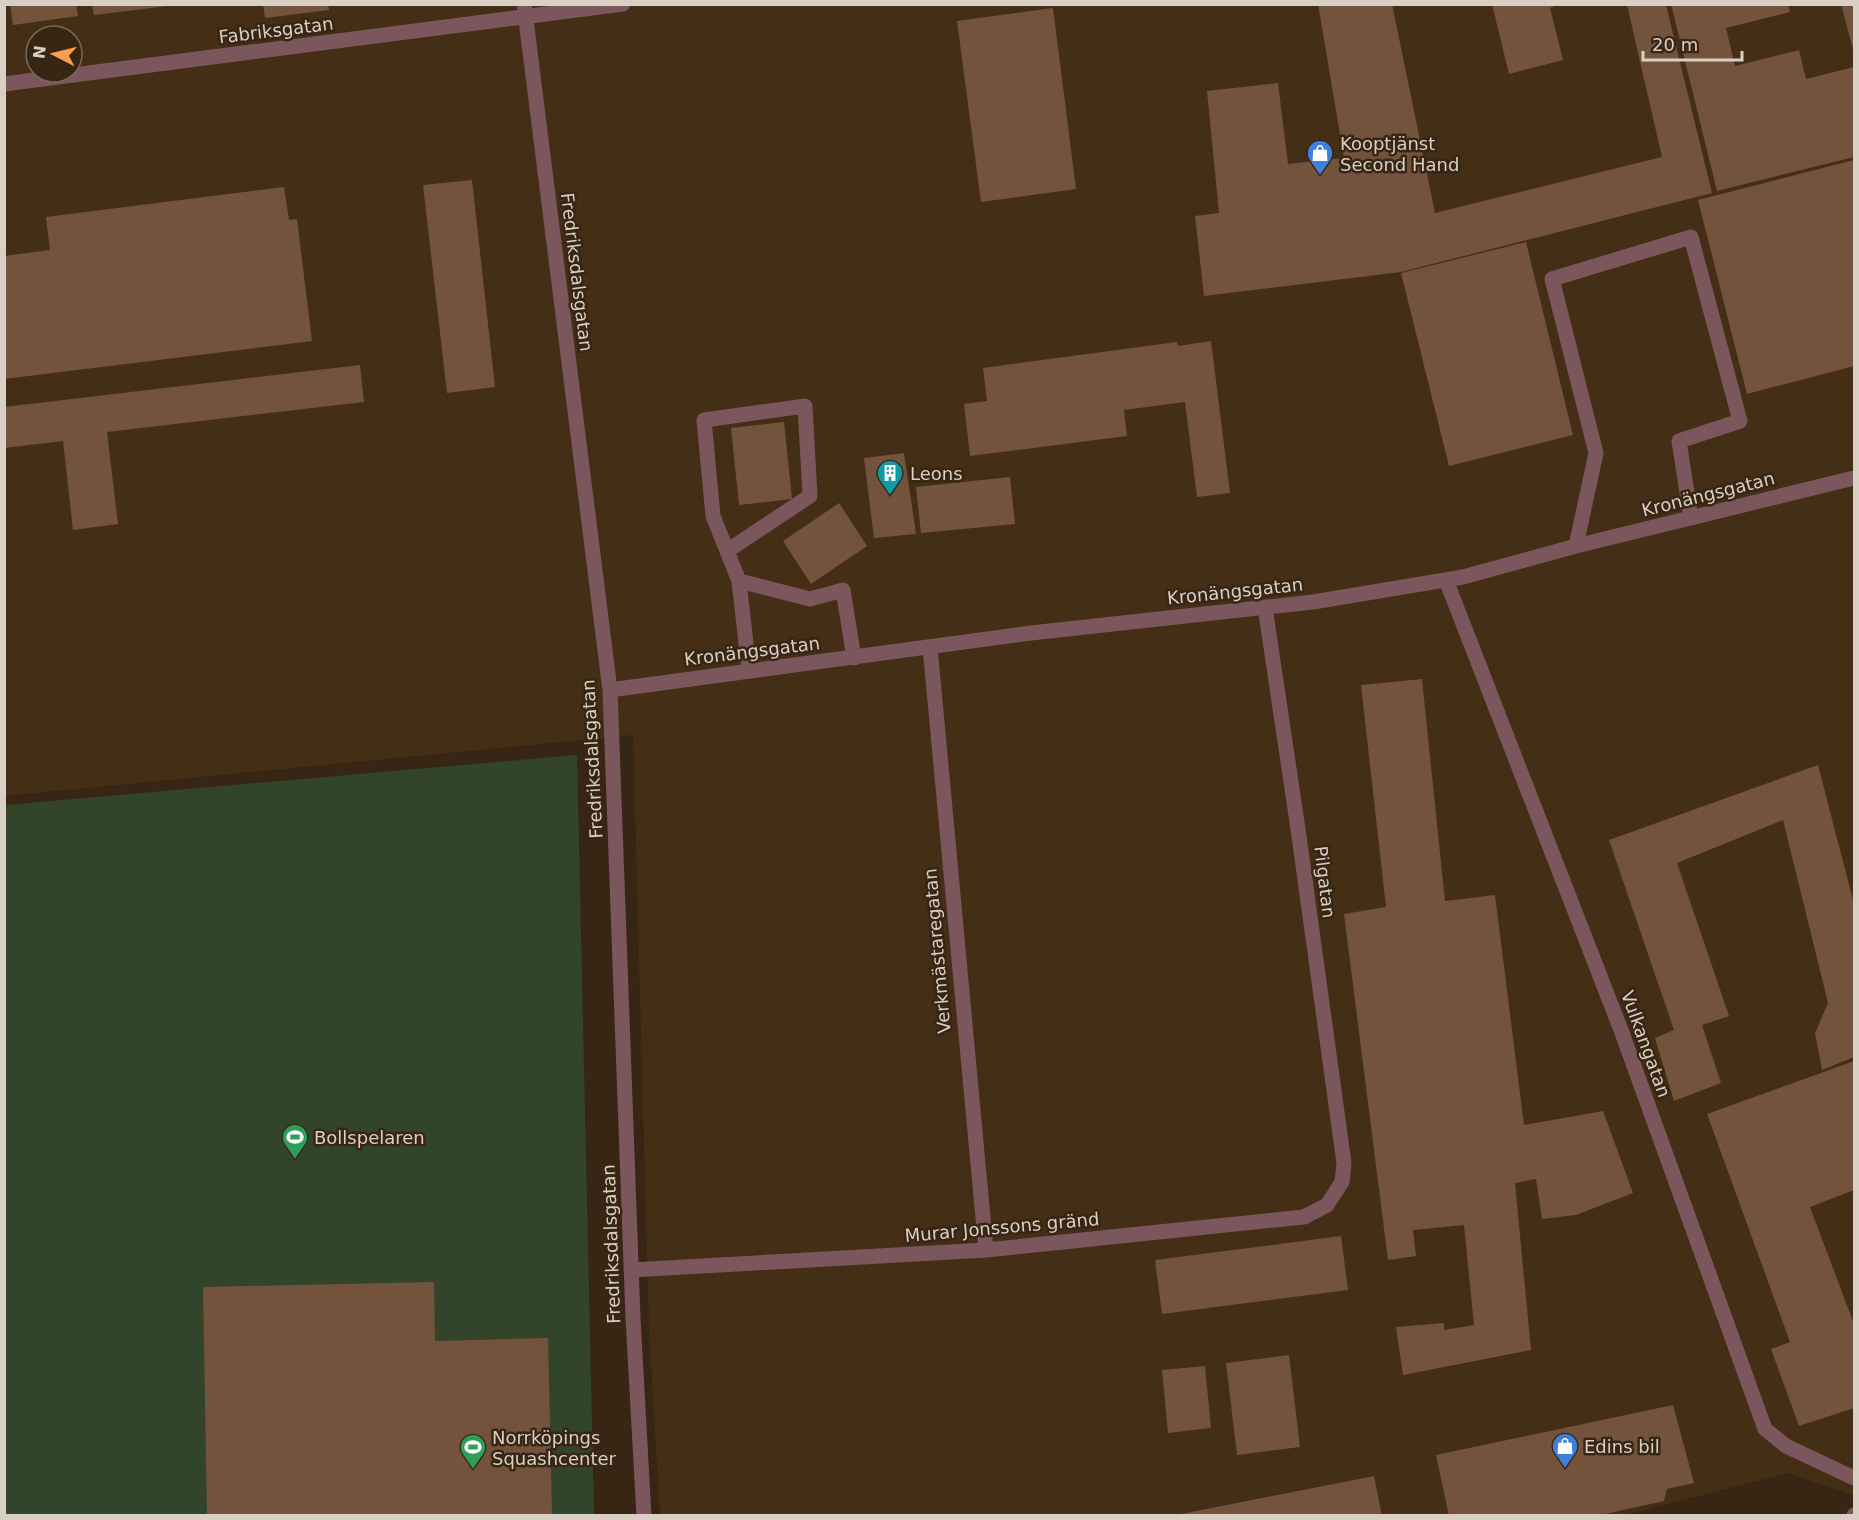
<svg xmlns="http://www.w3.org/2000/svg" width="1859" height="1520" font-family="'DejaVu Sans',sans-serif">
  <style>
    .built { fill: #442e15; fill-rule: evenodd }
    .green { fill: #32452b }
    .building { fill: #74533d }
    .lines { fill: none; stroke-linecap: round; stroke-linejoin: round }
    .minor { stroke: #7c565d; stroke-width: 15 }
    .labels { text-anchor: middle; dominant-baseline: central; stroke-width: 5; stroke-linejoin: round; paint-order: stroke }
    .street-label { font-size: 18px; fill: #dacfc4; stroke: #372613 }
    .poi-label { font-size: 18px; fill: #dacfc4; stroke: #372613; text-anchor: start }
  </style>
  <rect width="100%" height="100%" fill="#372613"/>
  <path class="built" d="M5,5H1854V1496L1788,1473L1621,1516L660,1515L649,1332L633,735L5,796ZM36,36H72V72H36Z"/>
  <path class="green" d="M577,755L594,1515H5V805Z"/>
  <path class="building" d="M10,4H76L78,16L13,25Z
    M263,4H328L329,10L265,18Z
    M1318,4H1392L1435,213L1662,157L1627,5H1666L1712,193L1401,272L1204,296L1195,216L1219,213L1207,91L1278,83L1288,164L1344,158Z
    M1492,4H1559L1550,8L1563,60L1509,74Z
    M1671,4H1788L1790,12L1726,28L1735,66L1799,50L1806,79L1854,67V157L1717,191Z
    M1841,4H1854V53Z
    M92,5H167L168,6L94,15Z
    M1053,8L1076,189L981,202L957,21Z
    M1854,160V366L1747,394L1698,200Z
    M472,180L495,387L447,393L423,185Z
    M284,187L289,220L297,219L312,341L4,379V256L50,250L46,217Z
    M1526,242L1573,435L1449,466L1401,273Z
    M1211,341L1230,493L1197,497L1185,402L1124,410L1127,436L970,456L964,404L987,401L983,368L1177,342L1178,346Z
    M360,365L364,402L107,432L118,524L73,530L63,441L4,448V407Z
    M784,422L792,499L739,505L731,428Z
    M904,453L916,534L874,538L864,458Z
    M1010,477L1015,524L921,533L916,487Z
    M839,503L867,546L811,584L783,541Z
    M1422,679L1445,901L1495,895L1524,1125L1603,1111L1633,1193L1576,1215L1542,1219L1536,1179L1515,1183L1531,1350L1403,1375L1396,1327L1444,1323V1330L1474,1325L1464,1225L1413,1230L1416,1256L1388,1260L1344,914L1386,907L1361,685Z
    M1818,765L1854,904V1057L1822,1070L1815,1033L1828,1003L1783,820L1677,863L1729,1016L1702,1025L1721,1083L1674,1101L1655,1038L1674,1030L1609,840Z
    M1854,1061V1190L1810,1207L1854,1324V1408L1799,1426L1771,1349L1790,1342L1707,1114Z
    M1341,1236L1348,1290L1162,1314L1155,1260Z
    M434,1282L435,1341L548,1338L552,1516H207L203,1287Z
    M1289,1355L1300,1447L1237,1455L1226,1363Z
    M1205,1366L1211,1428L1168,1433L1162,1370Z
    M1673,1405L1694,1483L1667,1489L1664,1501L1596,1516H1449L1436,1455Z
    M1374,1476L1382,1516H1181V1514Z"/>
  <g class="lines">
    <path class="minor" d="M524,4L610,690L633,1318L644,1516
      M4,84L623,4
      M1576,546L1596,453L1552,279L1691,237L1740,421L1679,441L1691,518
      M727,551L810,496L805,406L704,420L713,516L739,581
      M1446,580L1621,1030L1765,1429L1786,1446L1854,1478
      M930,647L986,1250
      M749,670L739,581L810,599L843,590L854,658
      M610,690L1031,633L1313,602L1463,577L1576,546L1854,478
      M631,1270L986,1250L1304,1217L1327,1205L1342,1182L1344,1163L1298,829L1265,607
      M1854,1516V1515"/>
  </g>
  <defs>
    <g id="shop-pin" transform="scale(1.35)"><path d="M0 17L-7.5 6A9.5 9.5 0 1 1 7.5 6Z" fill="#3f7fe0" stroke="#372613"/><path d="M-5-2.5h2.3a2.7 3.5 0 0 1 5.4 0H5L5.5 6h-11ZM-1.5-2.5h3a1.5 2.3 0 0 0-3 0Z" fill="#fff"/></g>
    <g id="building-pin" transform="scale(1.35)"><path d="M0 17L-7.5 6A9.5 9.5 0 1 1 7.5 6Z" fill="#0f9aa8" stroke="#372613"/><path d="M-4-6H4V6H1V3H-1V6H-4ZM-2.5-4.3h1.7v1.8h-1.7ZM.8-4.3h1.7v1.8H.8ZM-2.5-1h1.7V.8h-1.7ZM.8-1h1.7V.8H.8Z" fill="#fff"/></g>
    <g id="stadium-pin" transform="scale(1.35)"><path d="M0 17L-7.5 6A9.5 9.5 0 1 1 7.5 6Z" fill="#2e9e5b" stroke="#372613"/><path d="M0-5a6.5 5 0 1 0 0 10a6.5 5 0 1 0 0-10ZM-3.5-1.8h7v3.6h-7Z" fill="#fff"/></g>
  </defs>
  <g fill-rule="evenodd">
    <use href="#shop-pin" x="1320" y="153"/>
    <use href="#building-pin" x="890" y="473"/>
    <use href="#stadium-pin" x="295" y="1137"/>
    <use href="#shop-pin" x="1565" y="1446"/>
    <use href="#stadium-pin" x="473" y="1447"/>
  </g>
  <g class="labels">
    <g class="street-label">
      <text transform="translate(276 30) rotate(-7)">Fabriksgatan</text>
      <text transform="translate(577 272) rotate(83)">Fredriksdalsgatan</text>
      <text transform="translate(1708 494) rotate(-14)">Kronängsgatan</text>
      <text transform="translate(1235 591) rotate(-6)">Kronängsgatan</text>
      <text transform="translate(752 651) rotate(-7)">Kronängsgatan</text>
      <text transform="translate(592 759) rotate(-93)">Fredriksdalsgatan</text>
      <text transform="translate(1325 882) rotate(83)">Pilgatan</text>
      <text transform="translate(937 951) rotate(-95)">Verkmästaregatan</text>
      <text transform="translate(1646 1044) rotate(70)">Vulkangatan</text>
      <text transform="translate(1002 1227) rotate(-5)">Murar Jonssons gränd</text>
      <text transform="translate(611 1244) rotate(-92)">Fredriksdalsgatan</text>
    </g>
    <g class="poi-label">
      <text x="1340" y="143">Kooptjänst<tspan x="1340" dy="21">Second Hand</tspan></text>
      <text x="910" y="473">Leons</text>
      <text x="314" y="1137">Bollspelaren</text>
      <text x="492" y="1437">Norrköpings<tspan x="492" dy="21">Squashcenter</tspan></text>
      <text x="1584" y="1446">Edins bil</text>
    </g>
  </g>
  <rect width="1859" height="1520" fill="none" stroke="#dacfc4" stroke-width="12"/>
  <g transform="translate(54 54) rotate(277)"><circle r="28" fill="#372613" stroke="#786a5a" stroke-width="1.5"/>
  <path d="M0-4.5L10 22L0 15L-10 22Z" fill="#fa9f4f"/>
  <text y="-9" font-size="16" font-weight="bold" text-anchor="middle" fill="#dacfc4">N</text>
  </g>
  <path d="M1643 51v9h99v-9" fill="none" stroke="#dacfc4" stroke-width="3"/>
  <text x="1652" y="51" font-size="18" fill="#dacfc4" stroke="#372613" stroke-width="4.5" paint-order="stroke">20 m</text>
</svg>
